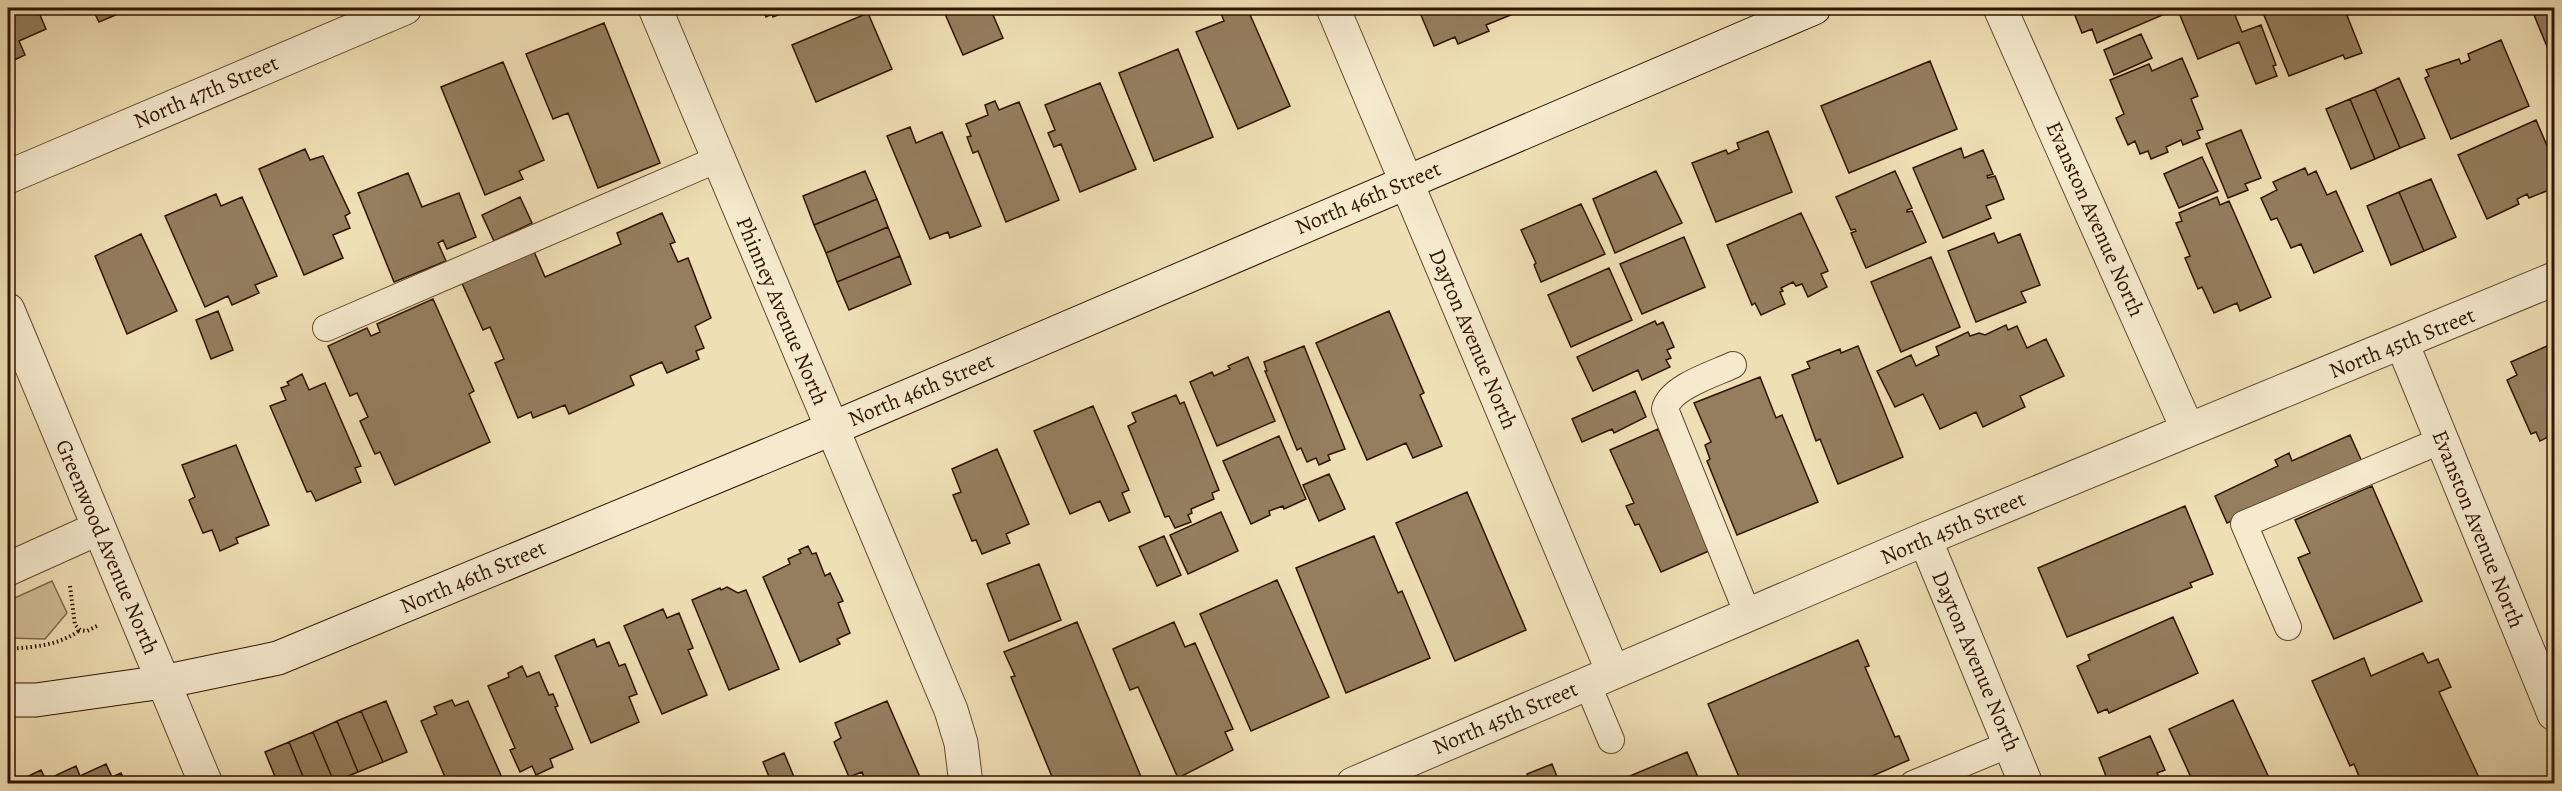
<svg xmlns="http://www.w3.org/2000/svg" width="2562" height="791" font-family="Alegreya,serif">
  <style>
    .green { fill: #cfbc95; stroke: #80684a; stroke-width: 1.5 }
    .building { fill: #947e5e; stroke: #311400; stroke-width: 1.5 }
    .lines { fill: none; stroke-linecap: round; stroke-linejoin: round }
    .service-casing { stroke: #60472d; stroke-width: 28 }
    .minor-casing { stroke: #60472d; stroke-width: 35 }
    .tertiary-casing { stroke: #60472d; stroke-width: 35 }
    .secondary-casing { stroke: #311400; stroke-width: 35 }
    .path { stroke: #311400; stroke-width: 4; stroke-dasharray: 1.5 3; stroke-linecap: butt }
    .service { stroke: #f5eace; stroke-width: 26 }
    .minor { stroke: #f5eace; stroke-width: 33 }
    .tertiary { stroke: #f5eace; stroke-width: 33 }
    .secondary { stroke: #f5eace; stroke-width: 33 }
    .labels { text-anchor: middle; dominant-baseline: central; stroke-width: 6; stroke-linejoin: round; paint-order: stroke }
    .street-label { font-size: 22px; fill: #311400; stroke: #f5eace }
  </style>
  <rect width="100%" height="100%" fill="#efdfb4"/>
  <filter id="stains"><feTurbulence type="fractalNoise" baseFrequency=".00333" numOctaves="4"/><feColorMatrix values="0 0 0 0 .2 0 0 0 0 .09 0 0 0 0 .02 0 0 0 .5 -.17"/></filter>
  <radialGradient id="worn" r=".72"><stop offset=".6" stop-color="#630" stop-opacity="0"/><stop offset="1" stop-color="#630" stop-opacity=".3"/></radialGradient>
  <path class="green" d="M52,581L67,613L45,639L8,638V601Z"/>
  <path class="building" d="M8,8H37L46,29L19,41L25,55L8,63Z
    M92,8H132L99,22Z
    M762,8H795L773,17L772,14L766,17Z
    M960,8H990L1003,38L963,55L945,14Z
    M1228,8H1240L1242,13L1248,10L1290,106L1238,129L1196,32L1224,21L1220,11Z
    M1418,8H1510L1513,14L1486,25L1489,31L1458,44L1455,37L1434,46Z
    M2072,8H2170L2172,11L2097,43L2092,29L2082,33Z
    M2177,8H2232L2242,32L2261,25L2276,65L2273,66L2277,76L2256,84L2239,42L2198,59Z
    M2261,8H2344L2362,53L2345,59L2343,55L2289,76Z
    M2554,8V46L2548,49L2534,15Z
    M868,13L892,69L816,102L792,45Z
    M604,23L660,163L598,188L568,113L553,119L526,54Z
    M2141,34L2152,58L2114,75L2104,50Z
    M2501,40L2529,106L2451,139L2425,78L2429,76L2426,70L2459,59L2461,64L2470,60L2468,54Z
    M1178,49L1213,137L1154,161L1119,73Z
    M2182,58L2198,96L2191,99L2203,129L2197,131L2200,138L2183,145L2181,140L2166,147L2168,152L2151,159L2148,151L2140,154L2135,141L2128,145L2116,118L2124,114L2110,80L2149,64L2152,71Z
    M1930,61L1957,129L1849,173L1821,106Z
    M503,62L544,160L519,171L523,179L485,195L441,87Z
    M2399,78L2425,138L2400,148L2375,89Z
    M1100,83L1136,169L1080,192L1061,144L1054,147L1048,133L1055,130L1045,105Z
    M2375,89L2400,148L2375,159L2350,99Z
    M2350,99L2375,159L2351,169L2326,109Z
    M995,101L999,110L1019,102L1059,200L1006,222L978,151L973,153L967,137L971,136L966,124L988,115L985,105Z
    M2536,120L2554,162V188L2529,198L2527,194L2517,199L2519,204L2487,219L2458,155Z
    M910,127L916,143L942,132L981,226L950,238L948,232L930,239L887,136Z
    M2241,130L2261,178L2245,184L2248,190L2228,198L2206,144Z
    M1768,131L1792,192L1716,222L1692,163L1726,150L1728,154L1739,149L1737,143Z
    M1961,148L1964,158L1983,150L1993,174L1987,176L1988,178L1995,176L2004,199L1986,206L1991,218L1943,238L1913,168Z
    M305,149L310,160L323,156L350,213L345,216L350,228L333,235L343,258L304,275L259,169Z
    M2202,157L2218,191L2179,208L2164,174Z
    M2305,168L2308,175L2316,171L2327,195L2336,191L2363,251L2314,273L2301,244L2291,248L2277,218L2271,220L2261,198L2277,190L2273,182Z
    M865,171L877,199L814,225L803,196Z
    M1656,171L1682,223L1615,253L1593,199Z
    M1895,171L1912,208L1907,210V212L1912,211L1926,242L1866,268L1851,233L1856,231L1855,229L1851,230L1836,197Z
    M408,173L422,207L459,193L476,237L447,249L443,240L438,243L446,261L394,282L358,193Z
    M2431,179L2456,237L2424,251L2399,192Z
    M2399,192L2424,251L2391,265L2367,206Z
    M216,194L221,206L242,197L277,276L255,285L259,293L232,305L228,296L205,307L165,216Z
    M520,197L532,223L494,241L482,215Z
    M2217,197L2220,205L2229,201L2271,297L2240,311L2237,303L2214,313L2202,287L2198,289L2185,258L2190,256L2176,223L2182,221L2179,213Z
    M877,199L888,227L826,253L814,225Z
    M1581,204L1605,254L1541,282L1534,265L1536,263L1521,230Z
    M662,213L675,242L670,244L678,262L688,258L711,318L695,326L704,348L696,351L699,359L667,373L662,362L630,376L634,385L569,414L565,405L533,418L531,412L518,418L495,363L504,359L490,327L483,330L461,281L532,247L545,277L621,244L617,233Z
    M1801,213L1828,271L1821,274L1827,287L1808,297L1802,284L1796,286L1793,282L1781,288L1783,291L1780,292L1785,304L1761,315L1755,303L1752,305L1727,245Z
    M888,227L900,256L837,282L826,253Z
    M1994,233L1998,243L2020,234L2040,285L2021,292L2026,302L1976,322L1948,251Z
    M141,234L177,311L127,334L95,256Z
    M1684,237L1705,287L1642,314L1620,264Z
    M900,256L911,284L849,310L837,282Z
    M1931,257L1960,327L1901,352L1871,282Z
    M1609,268L1632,320L1571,347L1548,295Z
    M433,299L474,391L469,394L490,442L395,485L380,452L375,454L360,421L368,417L357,393L350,396L328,346L367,328L371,336L380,332L377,324Z
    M218,311L233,350L211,359L196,320Z
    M1389,311L1424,393L1420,395L1442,446L1413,458L1406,443L1367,460L1316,343Z
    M1655,321L1657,325L1663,322L1674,347L1667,350L1671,358L1666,360L1670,367L1642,380L1638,370L1593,391L1577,357Z
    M2006,325L2008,330L2017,326L2027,348L2046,339L2064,376L2020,396L2025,407L1983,427L1976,412L1940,429L1923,394L1895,407L1877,371L1911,355L1916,366L1939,355L1936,347L1968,332L1970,336L1979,333L1985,335Z
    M2554,343V434L2540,441L2536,432L2531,434L2507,380L2517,375L2511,362Z
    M1304,346L1345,449L1328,455L1330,460L1319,465L1316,458L1307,462L1301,448L1297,450L1265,371H1267L1264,362Z
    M1858,346L1903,457L1838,484L1820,439L1816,441L1792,375L1810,368L1807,362L1840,349L1841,353Z
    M1248,357L1275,421L1217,446L1190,382L1212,372L1214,376L1230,369L1228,366Z
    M302,374L309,390L325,383L361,466L355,468L361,482L316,501L311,491L307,492L270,406L286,400L281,388L289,385L287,382Z
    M1760,377L1776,418L1782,415L1818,502L1737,535L1707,461L1710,459L1705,445L1711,442L1694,403Z
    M1635,391L1646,417L1614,433L1612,429L1582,442L1572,419Z
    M1176,395L1180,404L1184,402L1219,490L1212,493L1214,499L1191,509L1192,513L1188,515L1191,522L1175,528L1169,516L1165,517L1128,426L1136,422L1132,413Z
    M1093,406L1129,490L1122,493L1130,512L1109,521L1100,501L1070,514L1034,431Z
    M1658,429L1711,550L1661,572L1639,524L1635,525L1626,506L1634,503L1610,450Z
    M2350,435L2363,464L2227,523L2215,496L2278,466L2275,460L2289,453L2292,461Z
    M1279,436L1306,499L1284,509L1283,506L1269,511L1270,515L1251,524L1223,461Z
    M236,445L269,525L236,538L238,543L220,551L212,530L203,533L189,500L195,497L182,465Z
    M997,449L1029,524L1006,534L1010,543L982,554L976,540L972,541L953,495L961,492L952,469Z
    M1329,474L1345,509L1319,521L1303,485Z
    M2372,486L2422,601L2334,639L2298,558L2310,553L2295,520Z
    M1467,492L1526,630L1455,661L1396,523Z
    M2185,506L2213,574L2190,583L2192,587L2067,637L2038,568Z
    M1221,512L1238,551L1188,574L1170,535Z
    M1164,536L1181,575L1157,586L1139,547Z
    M1374,536L1398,593L1402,591L1430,658L1346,693L1296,568Z
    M808,546L812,554L816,553L825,576L830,573L843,601L838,603L850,633L837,639L840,644L800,662L763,577L790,564L788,559L801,553L799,550Z
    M1039,564L1061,620L1009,641L987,584Z
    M1277,580L1329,697L1251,731L1200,614Z
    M727,587L738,593L746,590L779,669L729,690L692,600L720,588L721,590Z
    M663,609L667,618L679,613L693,648L688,650L707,695L662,714L624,626Z
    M2173,617L2198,673L2109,713L2107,709L2098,713L2077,666L2090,660L2088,655Z
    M1077,622L1144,784H1055L1011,677L1015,676L1004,652Z
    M1174,622L1185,647L1195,643L1233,729L1225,732L1233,750L1178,778L1138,687L1130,690L1113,649Z
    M594,639L597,647L609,642L619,666L625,664L637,694L629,697L639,722L591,743L555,656Z
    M1858,640L1869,666L1865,667L1895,737L1899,736L1909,760L1854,784H1742L1708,704Z
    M2423,653L2428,663L2438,659L2451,687L2439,692L2482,784H2362L2354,764L2350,766L2312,681L2364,658L2371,676Z
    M522,666L527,677L539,672L549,695L553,694L558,706L555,707L573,749L550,759L553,767L536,775L532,766L520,772L510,750L515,748L488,686L509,677L508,673Z
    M452,700L455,706L468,701L503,780L495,784H448L421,721L437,714L434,707Z
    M2233,700L2271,782L2194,784L2169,729Z
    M386,701L407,752L383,762L361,711Z
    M887,701L923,784H876L873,779L866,782L862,772L849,777L834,742L841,738L835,723Z
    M361,711L383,762L358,772L337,721Z
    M337,721L358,772L334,782L313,732Z
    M313,732L334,782L332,784H306L289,742Z
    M2150,736L2165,770L2157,773L2160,779L2167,776L2170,784H2109L2099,758Z
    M289,742L306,784H278L265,752Z
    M1687,752L1701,784H1611Z
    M784,753L797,784H772L763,762Z
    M106,764L112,777L121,773L126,784H12L41,770L46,780L76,766L80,776Z
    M1552,764L1560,784H1531L1527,774Z"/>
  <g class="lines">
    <g class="service-casing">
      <path id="service" d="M326,328L718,159
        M1733,365C1714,374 1670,387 1665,409L1748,615
        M2288,627L2244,524L2442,440
        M1587,683L1611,740
        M1913,784L2010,744"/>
    </g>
    <g class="minor-casing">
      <path id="minor" d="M1333,8L1613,672
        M2000,8L2188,430
        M8,177L405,8
        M8,310L206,784
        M2402,343L2554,714
        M1925,539L2026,784
        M8,569L99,528
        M1353,784L1925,539L2554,279"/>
    </g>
    <g class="tertiary-casing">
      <path id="tertiary" d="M655,8L951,710L961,743L966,784"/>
    </g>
    <g class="secondary-casing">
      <path id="secondary" d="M8,700H36L163,682L278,658L831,429L1814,8"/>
    </g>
    <path class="path" d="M70,586L75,625L80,630L87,631L97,626
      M8,649C34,647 58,646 80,630"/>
    <use href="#service" class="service"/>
    <use href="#minor" class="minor"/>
    <use href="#tertiary" class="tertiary"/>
    <use href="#secondary" class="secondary"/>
  </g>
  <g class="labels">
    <g class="street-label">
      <text transform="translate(206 92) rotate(-23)">North 47th Street</text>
      <text transform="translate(1368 198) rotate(-23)">North 46th Street</text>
      <text transform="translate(2095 219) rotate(66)">Evanston Avenue North</text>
      <text transform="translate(782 311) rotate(67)">Phinney Avenue North</text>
      <text transform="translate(1473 339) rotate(67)">Dayton Avenue North</text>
      <text transform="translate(2402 343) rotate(-22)">North 45th Street</text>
      <text transform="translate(921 390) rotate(-23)">North 46th Street</text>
      <text transform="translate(1953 528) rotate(-23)">North 45th Street</text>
      <text transform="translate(2478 529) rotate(68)">Evanston Avenue North</text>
      <text transform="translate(107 547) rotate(67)">Greenwood Avenue North</text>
      <text transform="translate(473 577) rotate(-23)">North 46th Street</text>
      <text transform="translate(1976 661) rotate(67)">Dayton Avenue North</text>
      <text transform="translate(1505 718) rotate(-23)">North 45th Street</text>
    </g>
  </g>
  <rect width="2562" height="791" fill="none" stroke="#efdfb4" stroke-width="30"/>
  <rect x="9" y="9" width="2544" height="773" fill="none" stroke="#311400" stroke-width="3"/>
  <rect x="15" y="15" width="2532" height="761" fill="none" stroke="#311400" stroke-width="1.5"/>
  <rect width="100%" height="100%" filter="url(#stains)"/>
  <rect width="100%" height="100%" fill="url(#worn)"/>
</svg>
